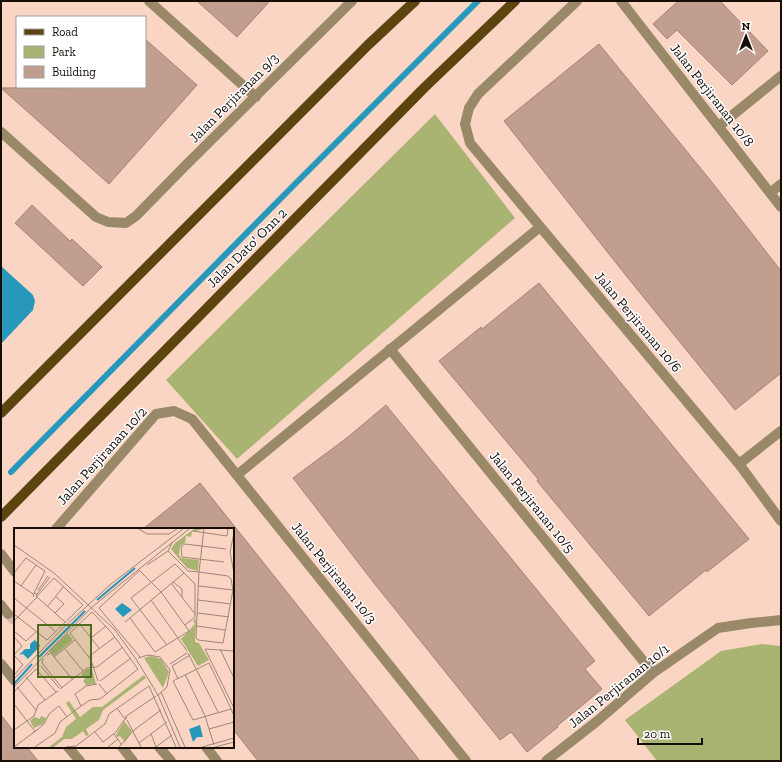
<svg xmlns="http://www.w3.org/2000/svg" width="782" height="762" font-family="'Zilla Slab',serif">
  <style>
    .green { fill: #aab472 }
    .water { fill: #2897bc }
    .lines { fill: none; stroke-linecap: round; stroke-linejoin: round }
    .stream { stroke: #2897bc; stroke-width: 6 }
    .building { fill: #c19e8e; stroke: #a48373 }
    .street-tunnel { stroke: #d9b7a8; stroke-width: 10; stroke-dasharray: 10 5; stroke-linecap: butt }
    .street { stroke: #998969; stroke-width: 10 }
    .primary { stroke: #5b440e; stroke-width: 10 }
    .labels { text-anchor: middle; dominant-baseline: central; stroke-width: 3; stroke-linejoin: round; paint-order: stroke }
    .street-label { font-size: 14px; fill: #180c07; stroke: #fff }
    .inset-river { fill: none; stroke: #2897bc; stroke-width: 2 }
    .inset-road { fill: none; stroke: #a08578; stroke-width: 1 }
    .view { fill: #526c1e; fill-opacity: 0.15; stroke: #526c1e; stroke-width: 2 }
    .inset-edge { fill: none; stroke: #180c07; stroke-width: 2 }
  </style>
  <rect width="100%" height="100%" fill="#fbd5c4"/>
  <path class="green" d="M435,114L515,218L237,459L166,380Z
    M762,644L781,646V761H657L625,720L721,651Z"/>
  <path class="water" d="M1,266L33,295L35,301L33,310L1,344Z"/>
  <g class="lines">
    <path class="stream" d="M11,472L294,185L478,1"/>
  </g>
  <path class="building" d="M197,1H270L237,37Z
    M678,1H720L768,51L732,85L677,30L667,39L653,24Z
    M145,39L197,85L109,184L1,88L145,87Z
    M599,44L711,181L781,271V373L735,410L624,273L504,121Z
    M32,205L70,241L72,239L102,267L83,286L15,223Z
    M539,283L749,539L707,572L706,570L649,616L537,481L538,479L439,361L481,327L482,329Z
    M386,405L595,661L585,669L602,689L557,726L558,727L527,752L511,732L500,740L374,583L293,478L348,437Z
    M200,483L290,596L420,761H258L233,729V529H143Z
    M1,715L15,733V747H27L38,761H1Z"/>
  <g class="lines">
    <path class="street-tunnel" d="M8,614L15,621"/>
    <path class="street" d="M149,1L256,97
      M577,1L478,94L469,108L465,124L470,143L739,464L781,521
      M621,1L781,207
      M719,126L781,76
      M1,132L96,217L108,222L126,223L136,216L186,165L352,1
      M770,193L781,184
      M390,349L653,673
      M739,464L781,431
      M237,475L540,227
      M56,529L156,414L174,411L192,419L466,761
      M1,554L15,572
      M1,605L8,614
      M1,664L15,681
      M68,747L80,761
      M122,747L133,761
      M159,747L171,761
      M206,747L217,761
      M546,761L596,722L653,673L718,628L751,623L781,620"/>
    <path class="primary" d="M1,413L368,45L415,1
      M1,517L425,87L515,1"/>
  </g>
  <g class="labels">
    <g class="street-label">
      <text transform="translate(712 95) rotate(52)">Jalan Perjiranan 10/8</text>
      <text transform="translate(234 98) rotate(-45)">Jalan Perjiranan 9/3</text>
      <text transform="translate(247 248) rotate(-45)">Jalan Dato' Onn 2</text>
      <text transform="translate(638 322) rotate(50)">Jalan Perjiranan 10/6</text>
      <text transform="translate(102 456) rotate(-48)">Jalan Perjiranan 10/2</text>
      <text transform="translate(532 502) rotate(51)">Jalan Perjiranan 10/5</text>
      <text transform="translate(334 573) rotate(51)">Jalan Perjiranan 10/3</text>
      <text transform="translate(619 686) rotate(-39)">Jalan Perjiranan 10/1</text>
    </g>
  </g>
  <g transform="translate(14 528)">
    <rect width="220" height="220" fill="#fbd5c4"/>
    <path d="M180,1H190L178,4L177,9L172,8L171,15L166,18L165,27L167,30L185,32L184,43L173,40L157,21L161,15ZM182,90L181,114L185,115L195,132L184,138L167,111L181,96L179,93ZM54,105L59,112L40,128L35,123ZM137,128L147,131L155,144L149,160L130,130ZM73,141H78L82,156L72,157L69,153L71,151L67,146ZM130,147L132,150L89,182L85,192L72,201L75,207L72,208L69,203L58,211H50L40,219H35L48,209L52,199L62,191L52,175L55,173L66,189L79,179H88ZM27,188L32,190L29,196L20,200L16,193L20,189L26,191ZM110,193L118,203L111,214L106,208L103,209L102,207Z" fill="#aab472"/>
    <path d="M108,75L118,82L109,89L101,81ZM23,110L21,112L26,118L14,131L9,126L5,127L11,121H16V116ZM186,197L189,209H183L179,214L175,201Z" fill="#2897bc"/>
    <path class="inset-river" d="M83,72L121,40M25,129L71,83M0,156L18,136"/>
    <path class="inset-road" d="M125,1L133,6H155L163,1M179,3L213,8L214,1M220,5L216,24L220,45M0,17L40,45L101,102L122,131L144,167L166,219M154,23L174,43L185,44L214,48L217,51L219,62L209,115L184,112L182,110L185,44L190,1M210,34L168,29L167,19L171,16L212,21M133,37L154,23L158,15M125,43L85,80L126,129M0,45L12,30L31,43L20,65M0,53L19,66M159,54L168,61V69M157,55L181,86M7,58L22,37M185,58L219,62M24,62L34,48M23,66L36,49M23,69L51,94M0,70L41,103M137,72L173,123M184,72L217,76M34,78L50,58M41,85L50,76L41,68M184,85L215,89M0,86L33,112L69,77L40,50L23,68M116,90L141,124L175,103L147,64L124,41M0,93L23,69L22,65L19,66L20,69M111,94L170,45M65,95L85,120M183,98L211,102M0,103L12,113L22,104M0,109L8,118L0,127M77,110L92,98M153,117L117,70L161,36L181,56V89L171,97M51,121L69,143M206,121L220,150M220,123L191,121L220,180M174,125L204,184M0,127L9,137L0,147M33,127L37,125L58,151M40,129L61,112M74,129L101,109M124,130L134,127L146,129L156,142L153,159L143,168M29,131L28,135L48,160M156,136L173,125M27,138L45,160M171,146L191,188L200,217M12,149L31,172M0,151L49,100L97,56L169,1M164,151L158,138L176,127M86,153L117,130M85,156L93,166M0,159L78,79L175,1M3,159L22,182M46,161L73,140L83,139L109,119M0,164L22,141L42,164M147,164L171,219M0,176L20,202M67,178L61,166L72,158L83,156M103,180L110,190M217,181L179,192L159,153L195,135L211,168L217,181L218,183L220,188M113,189L111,192V189L142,168M113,192L127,219M195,201L220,194M0,202L20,188L24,177L44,163M23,202L30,196L35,186L45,178L53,189M81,204L89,214L102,204L110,192M100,206L108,217M137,206L142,219M125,215L153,194M0,219L23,202L19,204M21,219L41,205L46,194L67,178L76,172L86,171L124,141L97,104L78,84L56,105L77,132L84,153M52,219L62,218L91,196L95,186L135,158L162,219M94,219L104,211M105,219L120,202L147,182M142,219L158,207M188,219L220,210M201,219L220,214"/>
    <path class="view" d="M24,97H77V149H24Z"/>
    <rect width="220" height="220" class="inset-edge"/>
  </g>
  <rect width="782" height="762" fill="none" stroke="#180c07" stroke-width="4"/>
  <rect x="16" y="16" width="130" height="72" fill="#ffffff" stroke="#a39e9c"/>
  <rect x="24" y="29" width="20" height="6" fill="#5b440e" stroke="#a39e9c"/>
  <text x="52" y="36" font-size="12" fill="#180c07">Road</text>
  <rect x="24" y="46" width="20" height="12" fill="#aab472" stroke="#a39e9c"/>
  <text x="52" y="56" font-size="12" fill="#180c07">Park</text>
  <rect x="24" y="66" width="20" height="12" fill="#c19e8e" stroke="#a39e9c"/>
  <text x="52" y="76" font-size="12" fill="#180c07">Building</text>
  <g transform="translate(746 36)" stroke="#ffffff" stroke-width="3" paint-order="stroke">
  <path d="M0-3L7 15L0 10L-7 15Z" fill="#180c07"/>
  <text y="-6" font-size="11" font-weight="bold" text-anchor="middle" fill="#180c07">N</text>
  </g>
  <path d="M638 738v6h64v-6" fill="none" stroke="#180c07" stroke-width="2"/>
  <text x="644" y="738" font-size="12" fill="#180c07" stroke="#ffffff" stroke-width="3" paint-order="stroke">20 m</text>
</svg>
